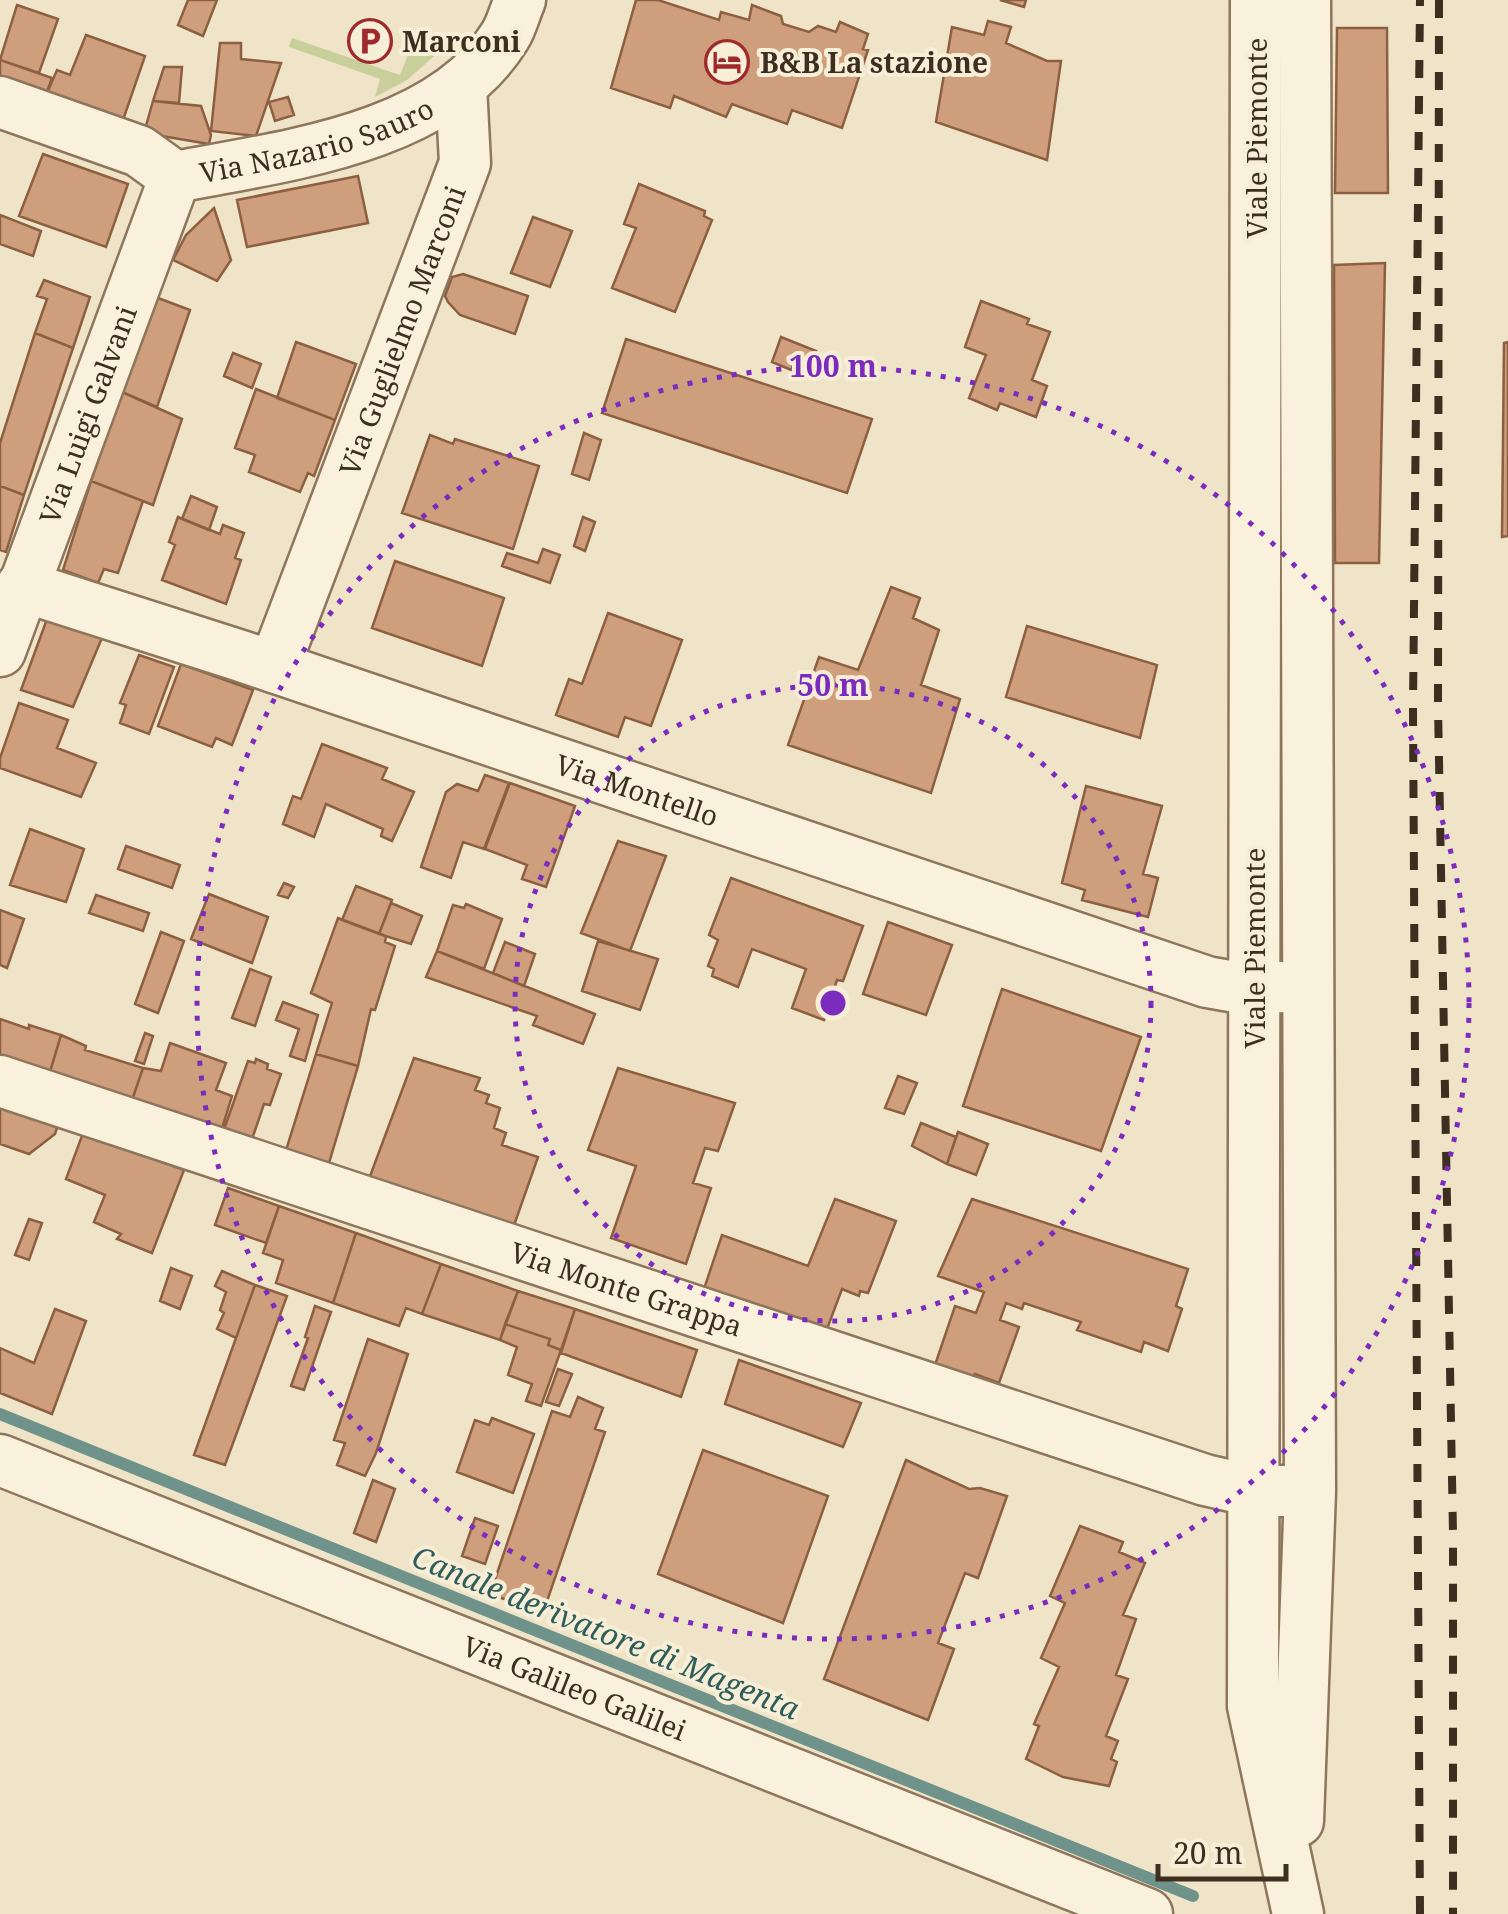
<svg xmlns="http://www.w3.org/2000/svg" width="1508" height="1914" font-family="'Noto Serif',serif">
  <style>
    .green { fill: #c9cf9b }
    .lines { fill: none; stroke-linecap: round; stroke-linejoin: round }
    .stream { stroke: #6f938a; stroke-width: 12 }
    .building { fill: #cf9f7d; stroke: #8d5f41; stroke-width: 2.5 }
    .minor-casing { stroke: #8d765c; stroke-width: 55 }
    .minor { stroke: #faf1dc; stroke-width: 50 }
    .rail { stroke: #3d2e20; stroke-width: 8; stroke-dasharray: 18 18; stroke-linecap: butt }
    .ring { fill: none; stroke: #7b2cbf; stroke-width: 5; stroke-dasharray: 5 10 }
    .labels { text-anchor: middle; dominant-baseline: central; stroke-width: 8; stroke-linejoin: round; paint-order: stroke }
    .poi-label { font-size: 28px; font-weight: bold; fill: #3d2e20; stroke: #f7eed8; text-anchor: start }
    .street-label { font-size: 28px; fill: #3d2e20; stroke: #f7eed8 }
    .water-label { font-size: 30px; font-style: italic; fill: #2f5d5a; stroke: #f7eed8 }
    .centre { fill: #7b2cbf; stroke: #f7eed8; stroke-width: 5 }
    .ring-label { font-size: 30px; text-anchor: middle; font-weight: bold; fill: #7b2cbf; stroke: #f7eed8; stroke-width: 8; stroke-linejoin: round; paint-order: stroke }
  </style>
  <rect width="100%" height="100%" fill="#f0e4c8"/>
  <path class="green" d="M442,37L450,42L448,44L407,80L375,97L380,79L289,47L292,38L400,75L412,45L432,48Z"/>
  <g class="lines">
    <path class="stream" d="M0,1414L1193,1896"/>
  </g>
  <path class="building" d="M188,0H217L203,36L178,25Z
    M636,0H658L719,20L721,12L749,20L752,5L781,16L783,24L809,32L818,26L836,32L840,22L868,34L863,49L868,50L842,128L792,110L787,124L732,104L726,117L674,96L670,108L611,88Z
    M1000,0H1026L1024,7Z
    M17,5L58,19L39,73L0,60Z
    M988,21L1011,27L1006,43L1047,61H1061L1047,160L936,122L952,27L984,35Z
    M1337,28H1387L1388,193H1335Z
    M86,35L145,56L121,126L44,100L57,70L70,75Z
    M220,43H241V59L281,63L256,136L211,131Z
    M0,60L52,78L44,100L0,85Z
    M164,67H182L179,103L153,101Z
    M288,97L294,115L275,121L269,102Z
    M153,101L201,106L211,135L209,144L144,133Z
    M43,154L128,184L106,247L19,216Z
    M358,176L368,223L247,247L237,200Z
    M639,184L705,211L704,216L712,220L675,312L612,288L636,228L624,224Z
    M214,208L231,260L217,281L173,260L186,235Z
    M0,215L41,231L33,256L0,244Z
    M533,217L572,231L550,287L511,273Z
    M1385,263L1379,563H1335L1334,265Z
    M463,274L528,296L515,334L460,315L448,302L445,296L452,277Z
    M44,280L90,297L73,348L35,333L47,299L37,296Z
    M158,298L190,310L157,407L122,392Z
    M981,301L1029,319L1027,324L1050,332L1032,380L1047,386L1036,417L1000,403L997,410L969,398L986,355L965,347Z
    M35,333L73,348L24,495L0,486V443Z
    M781,337L816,351L806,376L772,362Z
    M626,339L872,419L847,493L602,413Z
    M296,342L356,364L335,420L277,398Z
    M1508,342V536L1502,537L1504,343Z
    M233,353L261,364L252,388L224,376Z
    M256,389L335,420L314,476L308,473L300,492L249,472L255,455L235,448Z
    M122,392L182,419L153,505L91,481Z
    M584,433L601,440L589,480L572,474Z
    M430,435L453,444L455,439L539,466L513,549L402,513Z
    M91,481L143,501L118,573L104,569L98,583L63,570Z
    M0,486L24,495L6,552L0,550Z
    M191,496L217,507L209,530L182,519Z
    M178,517L220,534L223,525L244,533L235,558L241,560L226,604L162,580L175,545L169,542Z
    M583,517L595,522L585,551L574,546Z
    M543,549L560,555L550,583L502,566L507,553L538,563Z
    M395,561L504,598L482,666L372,628Z
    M891,587L920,598L913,618L939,630L921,685L960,699L931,793L788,745L819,657L858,670Z
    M608,613L682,640L651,726L625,717L618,737L556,715L569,679L582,684Z
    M47,619L104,633L73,707L21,690Z
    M1027,626L1157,665L1140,738L1006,697Z
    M139,655L174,667L149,734L120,723L126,705L120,703Z
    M181,664L253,690L232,745L216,738L212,747L158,726Z
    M19,703L68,720L57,748L96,763L81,797L0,768V758Z
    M322,744L387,768L382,779L414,792L392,841L381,836L383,829L326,804L314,837L283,824L293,796L301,799Z
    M485,775L509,783L484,849L463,842L451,878L421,867L446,792L457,784L478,791Z
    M510,783L575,806L546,887L522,879L527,865L485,849Z
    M1086,786L1162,806L1143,874L1158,878L1148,917L1082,900L1085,890L1062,883Z
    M30,829L84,849L66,902L10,885Z
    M618,841L666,856L630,951L581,933Z
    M126,846L180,865L172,888L118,869Z
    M731,878L863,926L843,981L837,980L824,1020L792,1008L806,969L752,949L738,987L712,976L714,969L708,966L718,940L709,935Z
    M284,883L294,887L288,898L278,895Z
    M356,886L392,900L379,934L342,920Z
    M209,894L268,917L252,963L191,939Z
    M96,895L149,913L143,931L89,913Z
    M391,903L422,916L411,944L379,934Z
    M466,904L502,919L484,969L437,951L453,905L464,908Z
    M0,910L24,919L7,968L0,965Z
    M338,918L386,936L385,942L395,946L375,1010L371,1009L358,1066L316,1054L332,1003L311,993Z
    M888,922L952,945L926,1015L863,994Z
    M161,932L184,941L158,1013L135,1004Z
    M598,941L658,959L640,1010L582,991Z
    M505,942L535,954L524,986L493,973Z
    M437,951L595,1014L583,1044L533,1025L537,1016L426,977Z
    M250,969L271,977L255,1026L232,1018Z
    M1002,989L1141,1037L1101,1151L963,1106Z
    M283,1002L318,1015L305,1061L290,1056L299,1029L276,1020Z
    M0,1019L29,1029V1025L61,1035L47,1082L0,1066Z
    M145,1033L153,1036L144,1064L135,1061Z
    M61,1035L86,1046L85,1050L143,1068L129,1109L47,1082Z
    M170,1043L226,1063L216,1090L232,1096L219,1138L129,1109L143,1068L161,1071Z
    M316,1054L358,1066L326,1173L283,1160Z
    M414,1058L480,1078L475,1090L489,1095L486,1103L500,1108L494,1128L506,1133L502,1145L538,1157L511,1234L366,1187Z
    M256,1059L268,1064L267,1069L281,1074L270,1105L264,1104L249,1148L221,1138L248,1061L255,1063Z
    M618,1068L735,1103L718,1151L705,1148L693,1183L711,1188L686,1264L611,1238L636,1166L588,1150Z
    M898,1076L917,1083L904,1114L885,1108Z
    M0,1105L58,1125L55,1134L29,1154L0,1144Z
    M921,1123L956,1137L947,1164L912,1146Z
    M958,1132L988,1144L976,1175L947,1164Z
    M83,1133L184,1170L152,1253L117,1239L121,1234L94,1222L105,1195L66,1179Z
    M228,1188L279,1206L266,1243L215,1225Z
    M835,1199L896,1221L868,1293L860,1291L859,1296L842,1289L827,1329L702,1295L722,1235L808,1266Z
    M972,1199L1188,1269L1176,1306L1182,1309L1168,1351L1144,1342L1141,1352L1077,1330L1081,1322L1024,1303L1022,1309L1006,1303L1000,1320L1019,1327L999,1383L975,1374L973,1379L935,1365L955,1306L976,1313L984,1292L938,1276Z
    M279,1206L356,1233L333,1303L276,1283L283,1260L263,1253Z
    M29,1219L42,1223L29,1260L15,1255Z
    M356,1233L441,1264L422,1314L406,1308L399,1326L333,1303Z
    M441,1264L518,1291L500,1340L422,1314Z
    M171,1268L192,1276L180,1309L160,1301Z
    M222,1271L255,1285L236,1338L217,1329L224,1313L220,1310L226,1292L215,1286Z
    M255,1285L287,1296L225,1465L194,1455Z
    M518,1291L575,1309L561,1350L548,1345L550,1339L505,1324Z
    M315,1306L331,1312L304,1390L291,1386L308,1338L305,1337Z
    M55,1309L86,1321L52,1414L0,1393V1348L34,1363Z
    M575,1309L697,1350L681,1397L561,1353Z
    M505,1324L550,1339L548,1345L561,1350L541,1406L526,1401L532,1384L508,1375L517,1347L500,1340Z
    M368,1339L408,1354L376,1453L365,1476L337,1465L345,1443L334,1440Z
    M739,1360L861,1403L843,1447L725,1404Z
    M558,1369L572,1374L559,1406L546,1402Z
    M578,1397L603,1408L595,1429L605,1432L543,1613L490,1594L552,1411L570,1417Z
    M492,1418L534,1434L513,1493L457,1472L475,1420L489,1425Z
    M703,1450L828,1496L783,1623L658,1574Z
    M906,1460L969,1489L980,1488L1007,1496L978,1578L965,1573L938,1643L954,1649L928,1720L824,1679Z
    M373,1480L395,1489L376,1542L354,1533Z
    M475,1518L498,1526L485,1564L462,1556Z
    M1080,1526L1123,1542L1119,1552L1145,1563L1123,1615L1136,1619L1116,1675L1128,1679L1106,1736L1118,1741L1111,1759L1117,1762L1109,1786L1063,1777L1026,1759L1039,1726L1034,1724L1059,1667L1041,1658L1065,1603L1050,1596Z"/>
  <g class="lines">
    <g class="minor-casing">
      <g id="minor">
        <path d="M1256,0L1253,1706L1298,1914"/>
        <path id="s1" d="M0,102L139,151L175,177C284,156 442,139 505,36C512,25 515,11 520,0"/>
        <path id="s2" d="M22,586L241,656L1207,982L1241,988L1287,987"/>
        <path id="s3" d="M0,651L175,177"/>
        <path id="s4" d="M274,667L465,163L461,86"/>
        <path id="s5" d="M0,1081L1205,1480L1253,1491H1284"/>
        <path id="s6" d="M0,1460L1147,1914"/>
        <path d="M1298,1821L1310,1491L1305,0"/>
      </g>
    </g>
    <use href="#minor" class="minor"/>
    <path class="rail" d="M1439,0L1438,705L1453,1533V1914
      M1420,1914L1413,708L1420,0"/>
  </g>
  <g class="ring">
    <circle cx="833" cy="1003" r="318"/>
    <circle cx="833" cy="1003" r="636"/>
  </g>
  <defs>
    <g id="parking-ring" transform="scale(2.25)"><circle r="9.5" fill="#f7eed8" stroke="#9e2a2b" stroke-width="1.5"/><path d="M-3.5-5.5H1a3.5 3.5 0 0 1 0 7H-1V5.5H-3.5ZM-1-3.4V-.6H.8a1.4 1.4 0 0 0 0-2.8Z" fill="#9e2a2b"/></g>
    <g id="hotel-ring" transform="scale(2.25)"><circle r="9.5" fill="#f7eed8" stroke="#9e2a2b" stroke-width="1.5"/><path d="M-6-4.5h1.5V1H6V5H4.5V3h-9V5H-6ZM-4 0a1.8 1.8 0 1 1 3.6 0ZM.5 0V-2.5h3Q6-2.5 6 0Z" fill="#9e2a2b"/></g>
  </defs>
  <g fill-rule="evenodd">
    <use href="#parking-ring" x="370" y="41"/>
    <use href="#hotel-ring" x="727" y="62"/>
  </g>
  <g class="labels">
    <g class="poi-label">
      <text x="402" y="41">Marconi</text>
      <text x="760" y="62">B&amp;B La stazione</text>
    </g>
    <g class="street-label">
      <text stroke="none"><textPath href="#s1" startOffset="338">Via Nazario Sauro</textPath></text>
      <text transform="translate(1256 138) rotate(-90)">Viale Piemonte</text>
      <text stroke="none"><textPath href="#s4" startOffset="360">Via Guglielmo Marconi</textPath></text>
      <text stroke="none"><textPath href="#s3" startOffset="252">Via Luigi Galvani</textPath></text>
      <text stroke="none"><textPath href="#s2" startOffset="648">Via Montello</textPath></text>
      <text transform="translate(1254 948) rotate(-90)">Viale Piemonte</text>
      <text stroke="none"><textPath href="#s5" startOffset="660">Via Monte Grappa</textPath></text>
      <text stroke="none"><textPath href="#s6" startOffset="618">Via Galileo Galilei</textPath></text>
    </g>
    <g class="water-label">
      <text transform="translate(606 1632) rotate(22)">Canale derivatore di Magenta</text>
    </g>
  </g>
  <circle cx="833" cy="1003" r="15" class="centre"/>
  <g class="ring-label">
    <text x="833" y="377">100 m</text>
    <text x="833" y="696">50 m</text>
  </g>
  <path d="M1158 1864v15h128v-15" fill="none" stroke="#3d2e20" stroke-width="5"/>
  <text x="1173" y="1864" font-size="30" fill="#3d2e20" stroke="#f7eed8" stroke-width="8" paint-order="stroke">20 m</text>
</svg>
